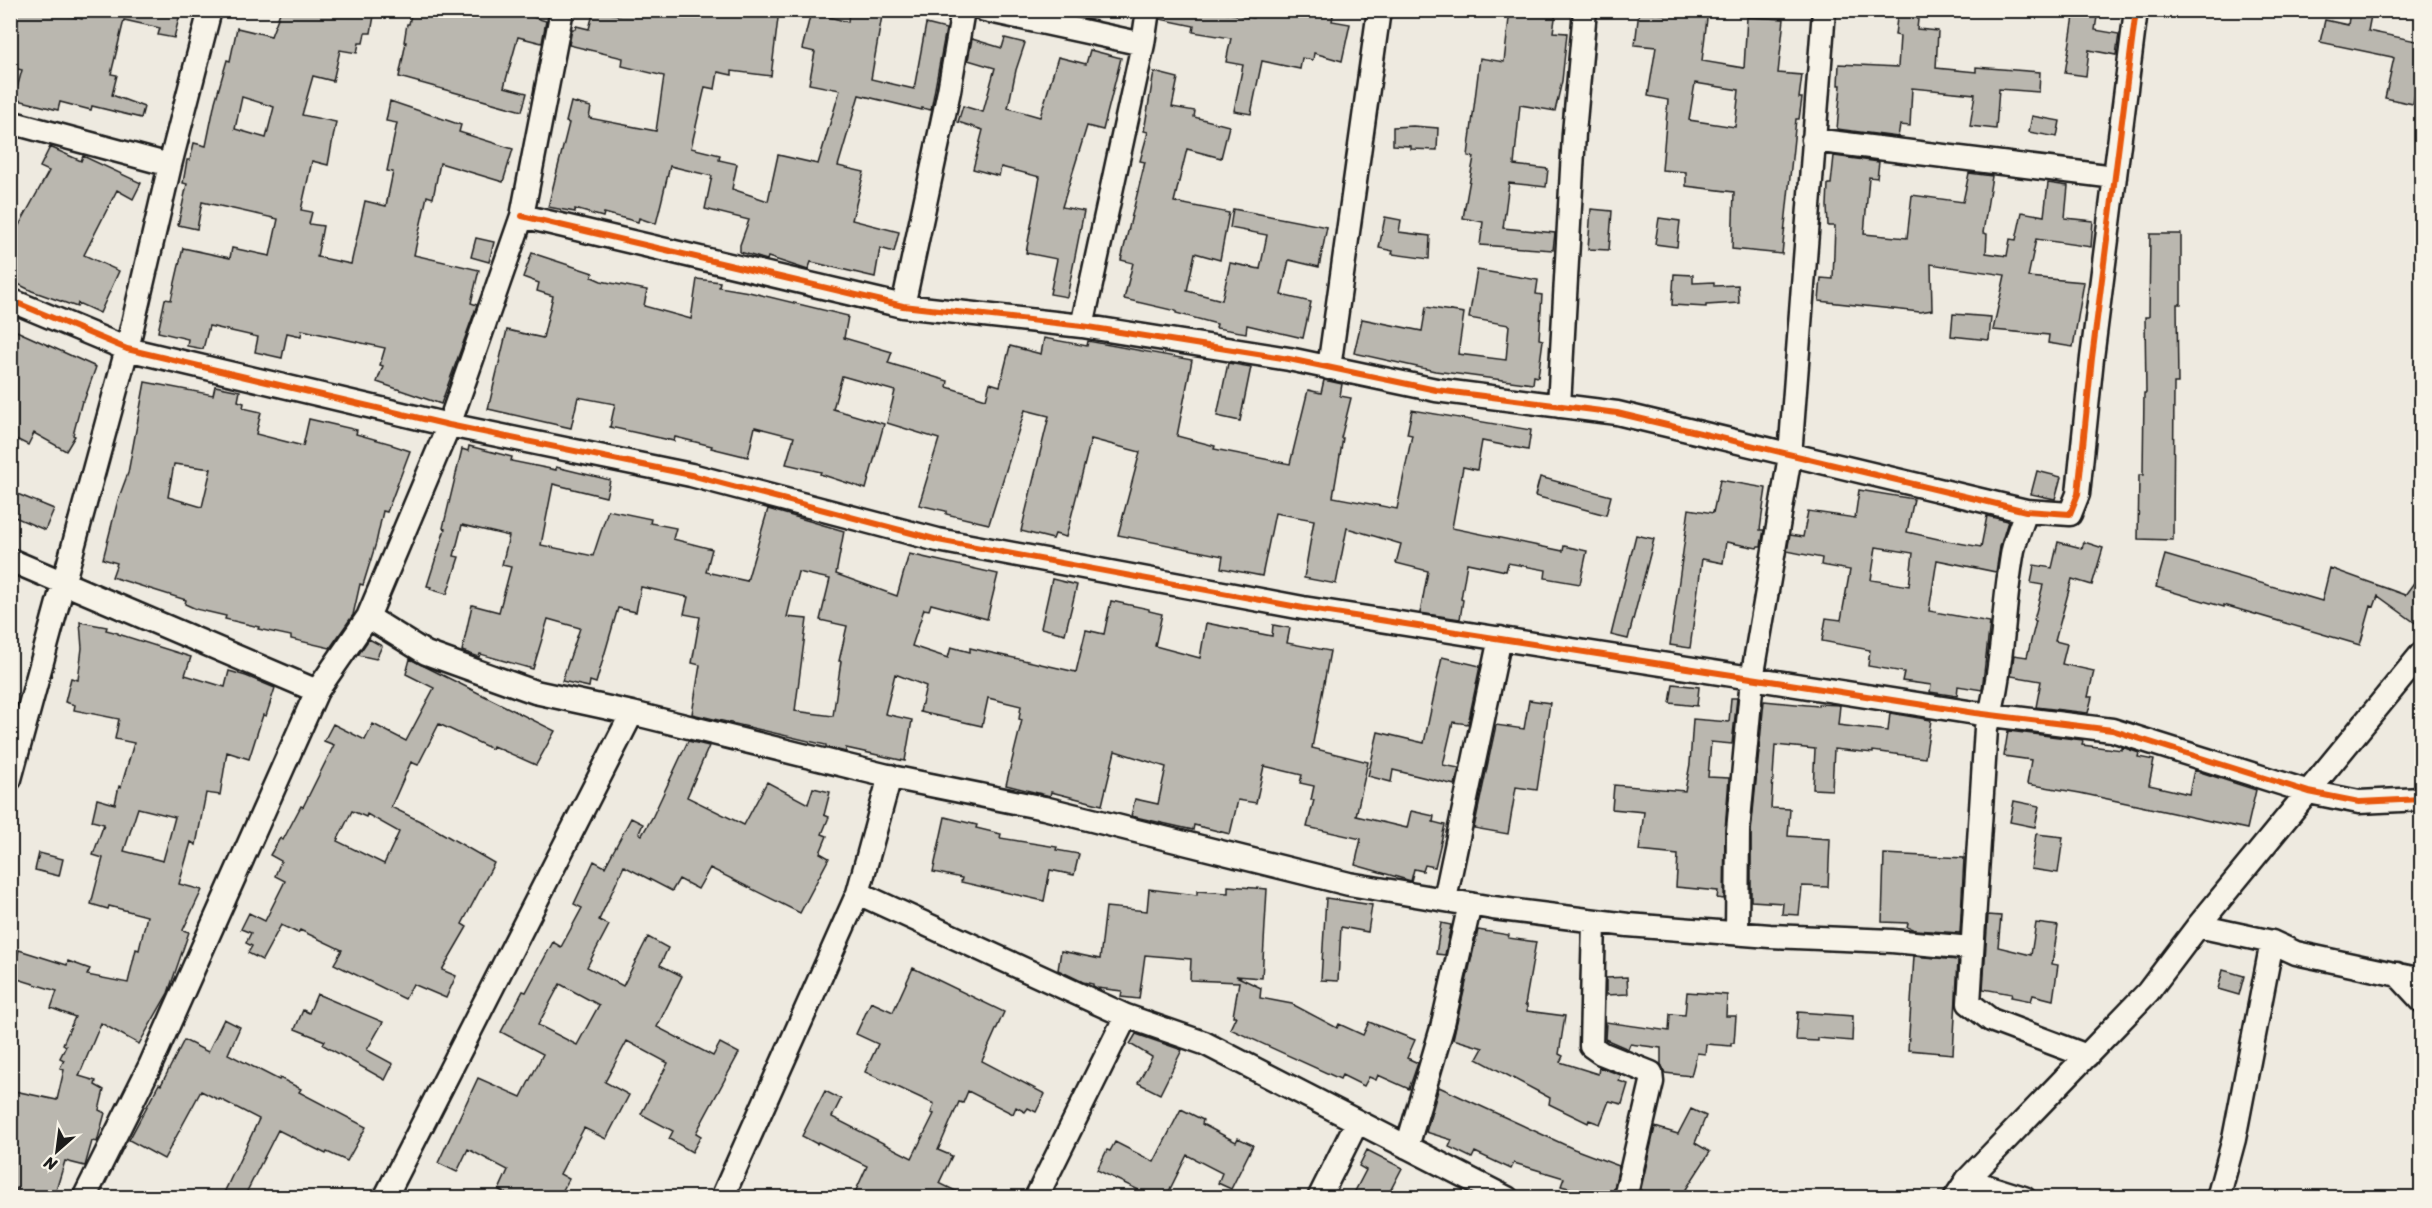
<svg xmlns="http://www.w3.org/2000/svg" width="2432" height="1208" font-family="Sriracha,sans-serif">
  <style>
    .building { fill: #bab7af; stroke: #1c1c1c; stroke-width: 1.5; fill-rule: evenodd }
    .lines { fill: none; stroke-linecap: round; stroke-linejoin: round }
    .minor-casing { stroke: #1c1c1c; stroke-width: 27 }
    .minor { stroke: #f7f3e8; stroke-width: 22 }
    .cycleway-casing { stroke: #f7f3e8; stroke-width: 10 }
    .cycleway { stroke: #e8590c; stroke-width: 6 }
  </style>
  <rect width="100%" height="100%" fill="#eeeae0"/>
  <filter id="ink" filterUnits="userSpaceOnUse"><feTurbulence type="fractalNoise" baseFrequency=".0167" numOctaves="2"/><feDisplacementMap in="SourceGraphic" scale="12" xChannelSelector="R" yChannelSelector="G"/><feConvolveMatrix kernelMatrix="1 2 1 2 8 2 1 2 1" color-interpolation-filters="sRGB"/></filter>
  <g filter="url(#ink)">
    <path class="building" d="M10,10H48L82,19L84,10H181L174,38L158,35L160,28L124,20L111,74L117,75L112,95L144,107L141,118L92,106L91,110L60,102L58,110L14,99L22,70L10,67Z
      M281,10H375L371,33H365L363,43H359L357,53L340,50L333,81L313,76L302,115L336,122L328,165L312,161L301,210L312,212L309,224L323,226L317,257L351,264L365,201L386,206L393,172L387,171L397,123L386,121L390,101L461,125L459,132L513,149L503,182L440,163L433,198L427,196L414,255L479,270L471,303L477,305L441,404L377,382L383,366L380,365L385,348L302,330L301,336L287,333L282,358L255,352L258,337L209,326L203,349L187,346L188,339L158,332L165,299L171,300L183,248L230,258L232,248L270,256L278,219L202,202L197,229L178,225L187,184L183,183L187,160H190L194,143L206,146L215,102L227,60L230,61L237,28L271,36ZM242,97L274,107L266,138L235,129Z
      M412,10H490L522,14L546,21L542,43L518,37L504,87L527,93L522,111L399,77L406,42H404L407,24H409Z
      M594,10L620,15L621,10H779L771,76L732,71V75L718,72L715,89L705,87L691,148L720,155L719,160L737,164L732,189L768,201L778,155L818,164L840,90L809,84L815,52L802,49L811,12L848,22L849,10H883L871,79L914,89L926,24L946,29L931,110L922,108V110L859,95L838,166L864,172L852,220L899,232L894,252L880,248L875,277L811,262L808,270L768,257L767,260L740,252V245L749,220L705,209L712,176L670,166L656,224L639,218L638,222L604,213L603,217L575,209V212L548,207L569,123L566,122L571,102L591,107L589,118L656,131L664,76L622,66L623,58L569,45L572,29H575L576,26L589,29Z
      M1161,10H1214L1253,18L1254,10H1334L1332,21L1350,24L1342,61L1314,53L1313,60L1302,58L1300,69L1262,61L1251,114L1234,111L1243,65L1226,62L1231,38L1193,32L1194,26L1160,19Z
      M1510,10L1556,12L1553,32L1567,33L1562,81L1555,111L1520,105L1514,165L1548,169L1546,187L1509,183L1503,228L1555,233L1553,250L1480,245L1483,222L1463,218L1474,157L1468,156L1480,58L1504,62Z
      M1671,10H1708L1702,61L1744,68L1747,17L1784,19L1778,73L1802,75L1799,98H1802L1799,119H1796L1782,254L1732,249L1734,192L1686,186V172L1662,170L1668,100L1648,96L1656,47L1635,45L1639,11L1671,15ZM1695,83L1739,90L1735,127L1689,120Z
      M1898,10H1919L1917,29L1938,31L1936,68L1976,72V67L2040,72L2039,92L1999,89L1996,129L1970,126L1975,94L1912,88L1910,126L1900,125L1898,137L1837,129L1841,85H1838L1839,64L1898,67L1900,36L1895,35Z
      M2075,10H2098L2095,30L2119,34L2116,55L2089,50L2086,76L2065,73Z
      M2350,10H2372L2368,31L2421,42V63L2413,104L2385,98L2394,58L2392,57L2320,42L2325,20L2348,25Z
      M1005,38L1025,43L1016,70L1008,108L1040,117L1058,57L1086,64L1090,50L1121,58L1103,130L1087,126L1062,207L1084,211L1067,297L1050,294L1057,259L1026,253L1040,177L1001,167L999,176L973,169L983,130L958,122L963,106L983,112L995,68L968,60L972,39L1002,48Z
      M1154,72L1178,78L1172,107L1195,111L1194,117L1229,126L1221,158L1187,149L1174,202L1229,213L1220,260L1195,253L1187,291L1222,300L1230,263L1260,269L1267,235L1230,228L1233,209L1327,227L1319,267L1289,260L1281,295L1311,302L1303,338L1247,325L1246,333L1216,328L1217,324L1176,313V311L1124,299L1133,263L1121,260L1145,162L1140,161L1148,132L1144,131Z
      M2032,116L2060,121L2057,137L2029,132Z
      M1413,126L1438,128L1437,150L1411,149V146L1393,145V127Z
      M50,147L81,161L83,156L141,183L133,199L117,190L84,255L119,271L100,313L78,303L77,307L32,291L10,280V225L17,229L49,171L40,167Z
      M1834,156L1879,162L1877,178L1869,177L1864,234L1907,238L1912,195L1963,202L1969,173L1992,176L1983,233L1987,234L1986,253L2007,256L2010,239L2016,240L2022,212L2044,216L2048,183L2068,186L2065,218L2093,221L2091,247L2036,239L2028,277L2084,282L2073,347L2048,343L2049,335L1993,330L2005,275L1931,264L1932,310L1920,312L1819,301L1821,278L1833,279L1835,226H1828L1827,206L1828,184H1831Z
      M1591,209L1612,211L1609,250L1588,249Z
      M1385,217L1401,220L1399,232L1430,236L1429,259L1392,254L1393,251L1379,248Z
      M1659,218L1680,221L1677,247L1655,244Z
      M2150,234H2181V304H2177L2178,383H2174L2173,540L2138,539L2139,475H2143L2144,393H2146L2145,317H2149Z
      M476,238L494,242L489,262L471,257Z
      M532,253L593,273L592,277L601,281L647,290L644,306L691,319L697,279L720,282L719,287L749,292L848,316L844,338L892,352L888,363L948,381L947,387L986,399L990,383L1000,386L1010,346L1041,354L1044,338L1087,346L1088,341L1192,360L1177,436L1215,446L1214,449L1290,464L1308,390L1321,393L1324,380L1342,384L1340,396L1351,398L1341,438H1343L1333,497L1397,509L1412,435L1407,434L1412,410L1531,430L1528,450L1482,441L1477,470L1463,467L1452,528L1563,551L1564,546L1587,551L1580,584L1545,578L1546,570L1508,563L1506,571L1467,563L1461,599L1463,600L1460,619L1420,613L1428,571L1396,563L1401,544L1347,528L1336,584L1304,578L1314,520L1275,513L1262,576L1221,568L1223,556L1118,535L1140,452L1091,439L1066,537L1055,534L1053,539L1021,531L1049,416L1025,410L989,524L946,514V511L919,505L939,439L887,423L895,391L842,376L833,409L884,424L866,489L820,474L821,472L786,464L794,437L755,427L748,457L711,448L712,446L675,437L674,441L610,427L615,404L578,397L571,428L488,409L507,330L543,338L553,296L537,291L539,283L523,277Z
      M1477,270L1538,280L1536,294L1542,295L1539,339L1543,340L1538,377L1534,376L1533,384L1435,371L1354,353L1362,319L1422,331L1426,307L1464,313L1458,354L1506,360L1509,325L1469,318Z
      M1674,274L1693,275V283L1714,282V286L1738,285L1739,303L1706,305V307L1672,305Z
      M1953,314L1991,317L1989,340L1951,336Z
      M10,328L96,367L84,401H82L73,435L75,436L66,451L34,433L28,445L10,436Z
      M1228,363L1251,367L1240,421L1217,416Z
      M145,382L213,395L215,386L240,391L238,401L244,403L243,408L261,412L256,434L303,446L309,419L357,430L356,434L392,444V445L410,451L387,512L383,511L376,543L363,585L360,584L353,615L330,648L291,639V636L258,629L259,627L225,619L226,616L196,609L185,604L186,600L112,577L117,563L103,559L118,500L128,473ZM174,464L211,469L202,507L168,497Z
      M469,446L512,457L511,461L556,470V467L610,480L606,497L553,484L541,545L593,556L608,510L651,519L650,523L676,528L673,539L712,549L706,572L747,581L768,509L844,531L836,574L897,596L909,554L998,574L987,619L931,604L929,610L924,609L912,646L948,658L951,647L970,652V648L1076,672L1086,630L1104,634L1111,601L1149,609V611L1162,614L1155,646L1200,658L1206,623L1272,636L1273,625L1290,628L1287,643L1330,651L1312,748L1368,762L1356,816L1407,828L1411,811L1434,816L1433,822L1445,825L1435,867L1425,865L1423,871L1414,869L1411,881L1355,865L1361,839L1307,827L1314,800H1311L1314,786L1300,783L1302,775L1264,766L1256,803L1238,800L1230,834L1194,825L1193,830L1131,816L1135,799L1158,804L1166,767L1115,751L1102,805L1051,792L1050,796L1006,785L1022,720L1019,719L1021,706L988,698L982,726L920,712L926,686L895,674L885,714L912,720L905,761L846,748V752L826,747V745L692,714L700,665L692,663L700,617L684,614L688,597L641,587L636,612L618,608L596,683L590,681L589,687L562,681L580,628L548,619L533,669L480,654L479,657L462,651L472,605L499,612L511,567L502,565L509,536L462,525L454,556L459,557L447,594L430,589L431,587L427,586L445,529L443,528L462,449L468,451ZM798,572L830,579L820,620L847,626L839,661H841L833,716L795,711L807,619L787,617Z
      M2037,471L2061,477L2055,499L2031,494Z
      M1540,477L1611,496L1606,515L1535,496Z
      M1720,480L1766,488L1762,515L1760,530H1764L1761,546H1758L1757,548L1726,542L1723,563L1702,559L1690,648L1670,645L1689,509L1713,513Z
      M1859,490L1914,499L1907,532L1947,541L1981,547L1987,516L2008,521L2000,547L1996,572L1937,560L1929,611L1990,622L1982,690L1958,686L1957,696L1930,692L1931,685L1902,681L1904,672L1868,666L1870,650L1822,641L1826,618L1841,620L1850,570L1821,565L1822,558L1787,551L1790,535L1803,537L1808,511L1855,518ZM1876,547L1913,553L1909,586L1871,580Z
      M10,491L54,509L45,530L10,515Z
      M1636,535L1654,539L1628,639L1611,635Z
      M2058,542L2082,548L2084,542L2103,548L2092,585L2072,579L2055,641L2067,644L2062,664L2094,671L2088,697H2092L2088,713L2036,707L2041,681L2011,676L2014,655L2027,657L2036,621L2034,620L2043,585L2031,583L2034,565L2052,568Z
      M2165,555L2322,601L2330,568L2405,595L2421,573V627L2378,596L2374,607L2371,606L2360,645L2224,605V607L2156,587Z
      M1052,579L1077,585L1065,634L1041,628Z
      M80,622L107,627L106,630L118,633V634L191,657L185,675L225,687L229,671L246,676L275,688L266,716L263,715L249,759L227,752L220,795L206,793L196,845L191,842L179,884L202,890L183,930L189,932L168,993L139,1044L101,1023L79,1076L96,1081L95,1085L104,1090L99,1110L105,1113L97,1142L92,1141L85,1166L65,1161L54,1197H32L16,1193L17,1189L10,1187V1090L57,1100L64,1070L60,1068L64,1060L60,1058L66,1046L63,1044L75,1017L51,1008L57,991L11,977L19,950L67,965L68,961L90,969L87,975L128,983L136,949L139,950L147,916L109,906L108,909L91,904L103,858L93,855L104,824L92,821L97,799L115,804L119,786L121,787L134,743L115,739L119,719L74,710L75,705L65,702L71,678L78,680L82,648ZM138,808L175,817L163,861L124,851Z
      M369,639L382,646L376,659L358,655Z
      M1442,657L1480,666L1468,724L1453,722L1443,765L1459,768L1455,785L1393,770L1391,782L1368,776L1378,732L1424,743Z
      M410,659L555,731L536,765L493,746L492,749L439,724L418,765L411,762L391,807L428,825L494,863L462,924L467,927L442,970L456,976L446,998L413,984L405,999L334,964L342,950L300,930L298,933L281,925L262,960L248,953L252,946L246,943L251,933L241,929L249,913L265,921L285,881L275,876L281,861L270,855L280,838L283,840L301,806L303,807L334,745L324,741L333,724L365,740L373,724L406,741L434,688L406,674ZM352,811L366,817L367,814L399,832L384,864L337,841Z
      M1673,684L1699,687L1697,706L1670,703Z
      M1731,698H1737L1732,744L1711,742L1708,777L1729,778L1725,830L1724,899L1717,898L1718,891L1676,887L1678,855L1639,851L1644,812L1612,809L1614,785L1685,791L1690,764L1693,719L1729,722Z
      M1529,700L1550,703L1537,790L1516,787L1508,834L1474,828L1496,725L1524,729Z
      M1764,701L1818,706V704L1840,705L1838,725L1888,731L1890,713L1931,720L1925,758L1873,751V753L1834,749L1832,790L1813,789L1815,749L1775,745L1771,808L1790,809L1788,836L1830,839L1828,887L1802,886L1799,915L1782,914L1783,903L1751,901V832Z
      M2008,731L2083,740L2082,745L2122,750V747L2139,753L2138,757L2154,760L2149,785L2189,794L2194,770L2256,790L2247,829L2080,793L2027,784L2031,760L2004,756Z
      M688,741L709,746L687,797L744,825L767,782L808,804L813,788L830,792L824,815L829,817L822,834L827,836L820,853L829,858L800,913L710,868L698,889L679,879L672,891L624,866L599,920L609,925L587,967L623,986L648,937L668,948L660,965L682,976L657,1027L713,1056L720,1043L739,1053L696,1133L701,1136L692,1152L669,1139L673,1131L641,1114L668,1063L627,1041L605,1082L629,1095L606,1139L584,1128L560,1174L569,1179L559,1197H513L499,1190L508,1170L468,1149L457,1172L438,1163L478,1078L521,1097L543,1054L501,1032L523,991L526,992L553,942L561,947L582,908L574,904L594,861L605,867L631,818L643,824L639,833L642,835L652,818ZM560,984L599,1005L577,1045L538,1025Z
      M2014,801L2039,806L2035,827L2010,822Z
      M945,817L977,825L976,828L1001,834L1000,838L1057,847L1056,850L1079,854L1074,875L1050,870L1044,901L961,882L962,878L933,872Z
      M2036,834L2063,837L2058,873L2031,869Z
      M39,853L63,859L59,876L35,870Z
      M1884,854L1964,858L1960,933L1915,930L1907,927L1908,923L1882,922Z
      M1228,886L1267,889L1262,978L1236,976L1261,988L1260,998L1292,1004L1337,1028L1339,1024L1363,1035L1369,1022L1415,1040L1407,1058L1418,1063L1409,1089L1378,1075L1376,1080L1369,1077L1364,1086L1342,1075L1340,1079L1230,1029L1236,1016H1233L1239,982L1190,980L1191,959L1145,955L1139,999L1121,997L1122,991L1097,988L1093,986V984L1083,982L1058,970L1061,951L1100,959L1106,907L1147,911L1149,889L1197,895V891L1228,893Z
      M1326,898L1372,905L1368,932L1341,927L1338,981L1321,980Z
      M1988,915L2001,916L1998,947L2031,955L2036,923L2058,926L2052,964L2058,965L2053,1000L2033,995L2031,1001L2011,997L2012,994L1983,989Z
      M1441,923L1451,925L1445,955L1436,954Z
      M1478,930L1509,935L1508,938L1536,942L1525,1005H1527V1011L1565,1016L1559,1054L1563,1056L1560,1062L1598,1074L1599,1067L1621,1075L1619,1081L1628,1084L1622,1104L1609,1101L1600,1124L1589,1120L1588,1123L1549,1104L1550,1098L1477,1059L1483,1048L1453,1039Z
      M1914,956L1958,960L1953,1054L1908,1050Z
      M913,968L1004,1012L982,1061L1045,1094L1036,1112L1028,1108L1025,1112L1016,1107L1013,1114L968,1091L963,1103L959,1102L938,1150L952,1156L939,1183L968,1197H853L867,1166L818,1142L817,1144L802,1136L825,1091L841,1099L832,1117L912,1158L934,1114L931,1113L934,1104L865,1072L878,1044L856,1034L871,1002L893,1012Z
      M2223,970L2244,976L2239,995L2218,989Z
      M1627,977L1628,994L1606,995V978Z
      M1687,992L1727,995L1726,1016H1736L1734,1043H1731V1046L1706,1044L1705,1054L1697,1053L1691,1076L1665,1073L1661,1064V1048L1630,1044L1628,1049L1605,1039L1606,1022L1669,1031L1670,1014L1685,1015Z
      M317,994L383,1022L367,1050L393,1064L385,1080L323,1045L325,1041L295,1029L303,1010L309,1013Z
      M1798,1012L1853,1016L1852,1041L1818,1038V1041L1796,1040Z
      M224,1019L240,1027L228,1054L279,1080L280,1078L301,1089L299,1092L366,1127L347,1161L327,1152L326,1154L278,1130L244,1197H222L259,1119L220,1099L219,1100L201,1091L164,1159L129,1140L159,1084L161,1085L184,1040L208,1052Z
      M1136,1034L1182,1050L1160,1094L1138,1083L1152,1057L1130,1044Z
      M1439,1087L1574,1149L1619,1166L1612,1197H1602L1561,1186L1564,1178L1514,1163L1511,1169L1475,1152L1472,1158L1449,1147L1452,1140L1426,1132Z
      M1181,1109L1203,1120L1202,1124L1236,1142L1238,1138L1253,1145L1231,1189L1218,1183L1222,1173L1187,1155L1166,1197H1153L1097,1170L1107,1150L1110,1151L1115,1142L1154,1162Z
      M1691,1109L1706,1116L1695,1143L1710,1152L1681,1197H1639L1655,1127L1678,1134Z
      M1367,1150L1402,1168L1387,1197H1352L1366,1170L1359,1166Z"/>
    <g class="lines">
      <g class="minor-casing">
        <path id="minor" d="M985,10L1143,44
          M10,122L170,165
          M1813,140L2115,177
          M522,216L903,306L1082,326L1289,359L1436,390L1617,413L2026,511L2070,514L2078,494L2092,358L2136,10
          M10,300L127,349L449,425L691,475L938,540L1303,608L1975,713L2112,730L2309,792L2359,802L2422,799
          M903,306L949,91L963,10
          M1082,326L1143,44L1148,10
          M1329,368L1379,10
          M1559,406L1574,133L1585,10
          M2026,511C2022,524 2016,537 2013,550C2002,609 2004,672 1986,728L1969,1003L1991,1020L2087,1056
          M10,560L317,691
          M368,617L426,653L535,692L632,713L385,1198
          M632,713L896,778L1044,808L1349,884L1493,908L1628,925L1770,936L1892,941L1971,948
          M10,779L127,349L170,165L210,10
          M858,893L1126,1016L1204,1043L1507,1198
          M1445,899L1500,638
          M1594,921L1591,1046L1601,1053L1651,1073L1652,1082L1625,1198
          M2198,926L2272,942L2296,953L2422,980
          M1737,933L1738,831L1752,679L1790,456L1824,10
          M2397,974L2422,1001
          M1407,1147L1442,1028L1470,904
          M1967,1180L2024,1198
          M84,1198L150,1066L317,691L368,617L449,425L522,216L562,10
          M722,1198L858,893L890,776
          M1036,1198L1126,1016
          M1319,1198L1357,1122
          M1955,1198L1967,1180L2148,992L2198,926L2422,653
          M2218,1198L2234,1139L2272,942"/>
      </g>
      <use href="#minor" class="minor"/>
      <g class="cycleway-casing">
        <path id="cycleway" d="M522,216L903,306L1082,326L1289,359L1436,390L1617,413L2026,511L2070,514L2078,494L2092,358L2136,10
          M10,300L127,349L449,425L691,475L938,540L1303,608L1975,713L2112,730L2309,792L2359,802L2422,799"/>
      </g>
      <use href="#cycleway" class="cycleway"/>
    </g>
  </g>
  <rect width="2432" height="1208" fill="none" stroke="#f7f3e8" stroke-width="36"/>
  <rect x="18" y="18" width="2396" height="1172" fill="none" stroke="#1c1c1c" stroke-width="2" filter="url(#ink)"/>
  <g transform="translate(57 1151) rotate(208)" stroke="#f7f3e8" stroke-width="4.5" paint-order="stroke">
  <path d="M0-4.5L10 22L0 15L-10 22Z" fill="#1c1c1c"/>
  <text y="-9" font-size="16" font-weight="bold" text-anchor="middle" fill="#1c1c1c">N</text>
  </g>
</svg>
